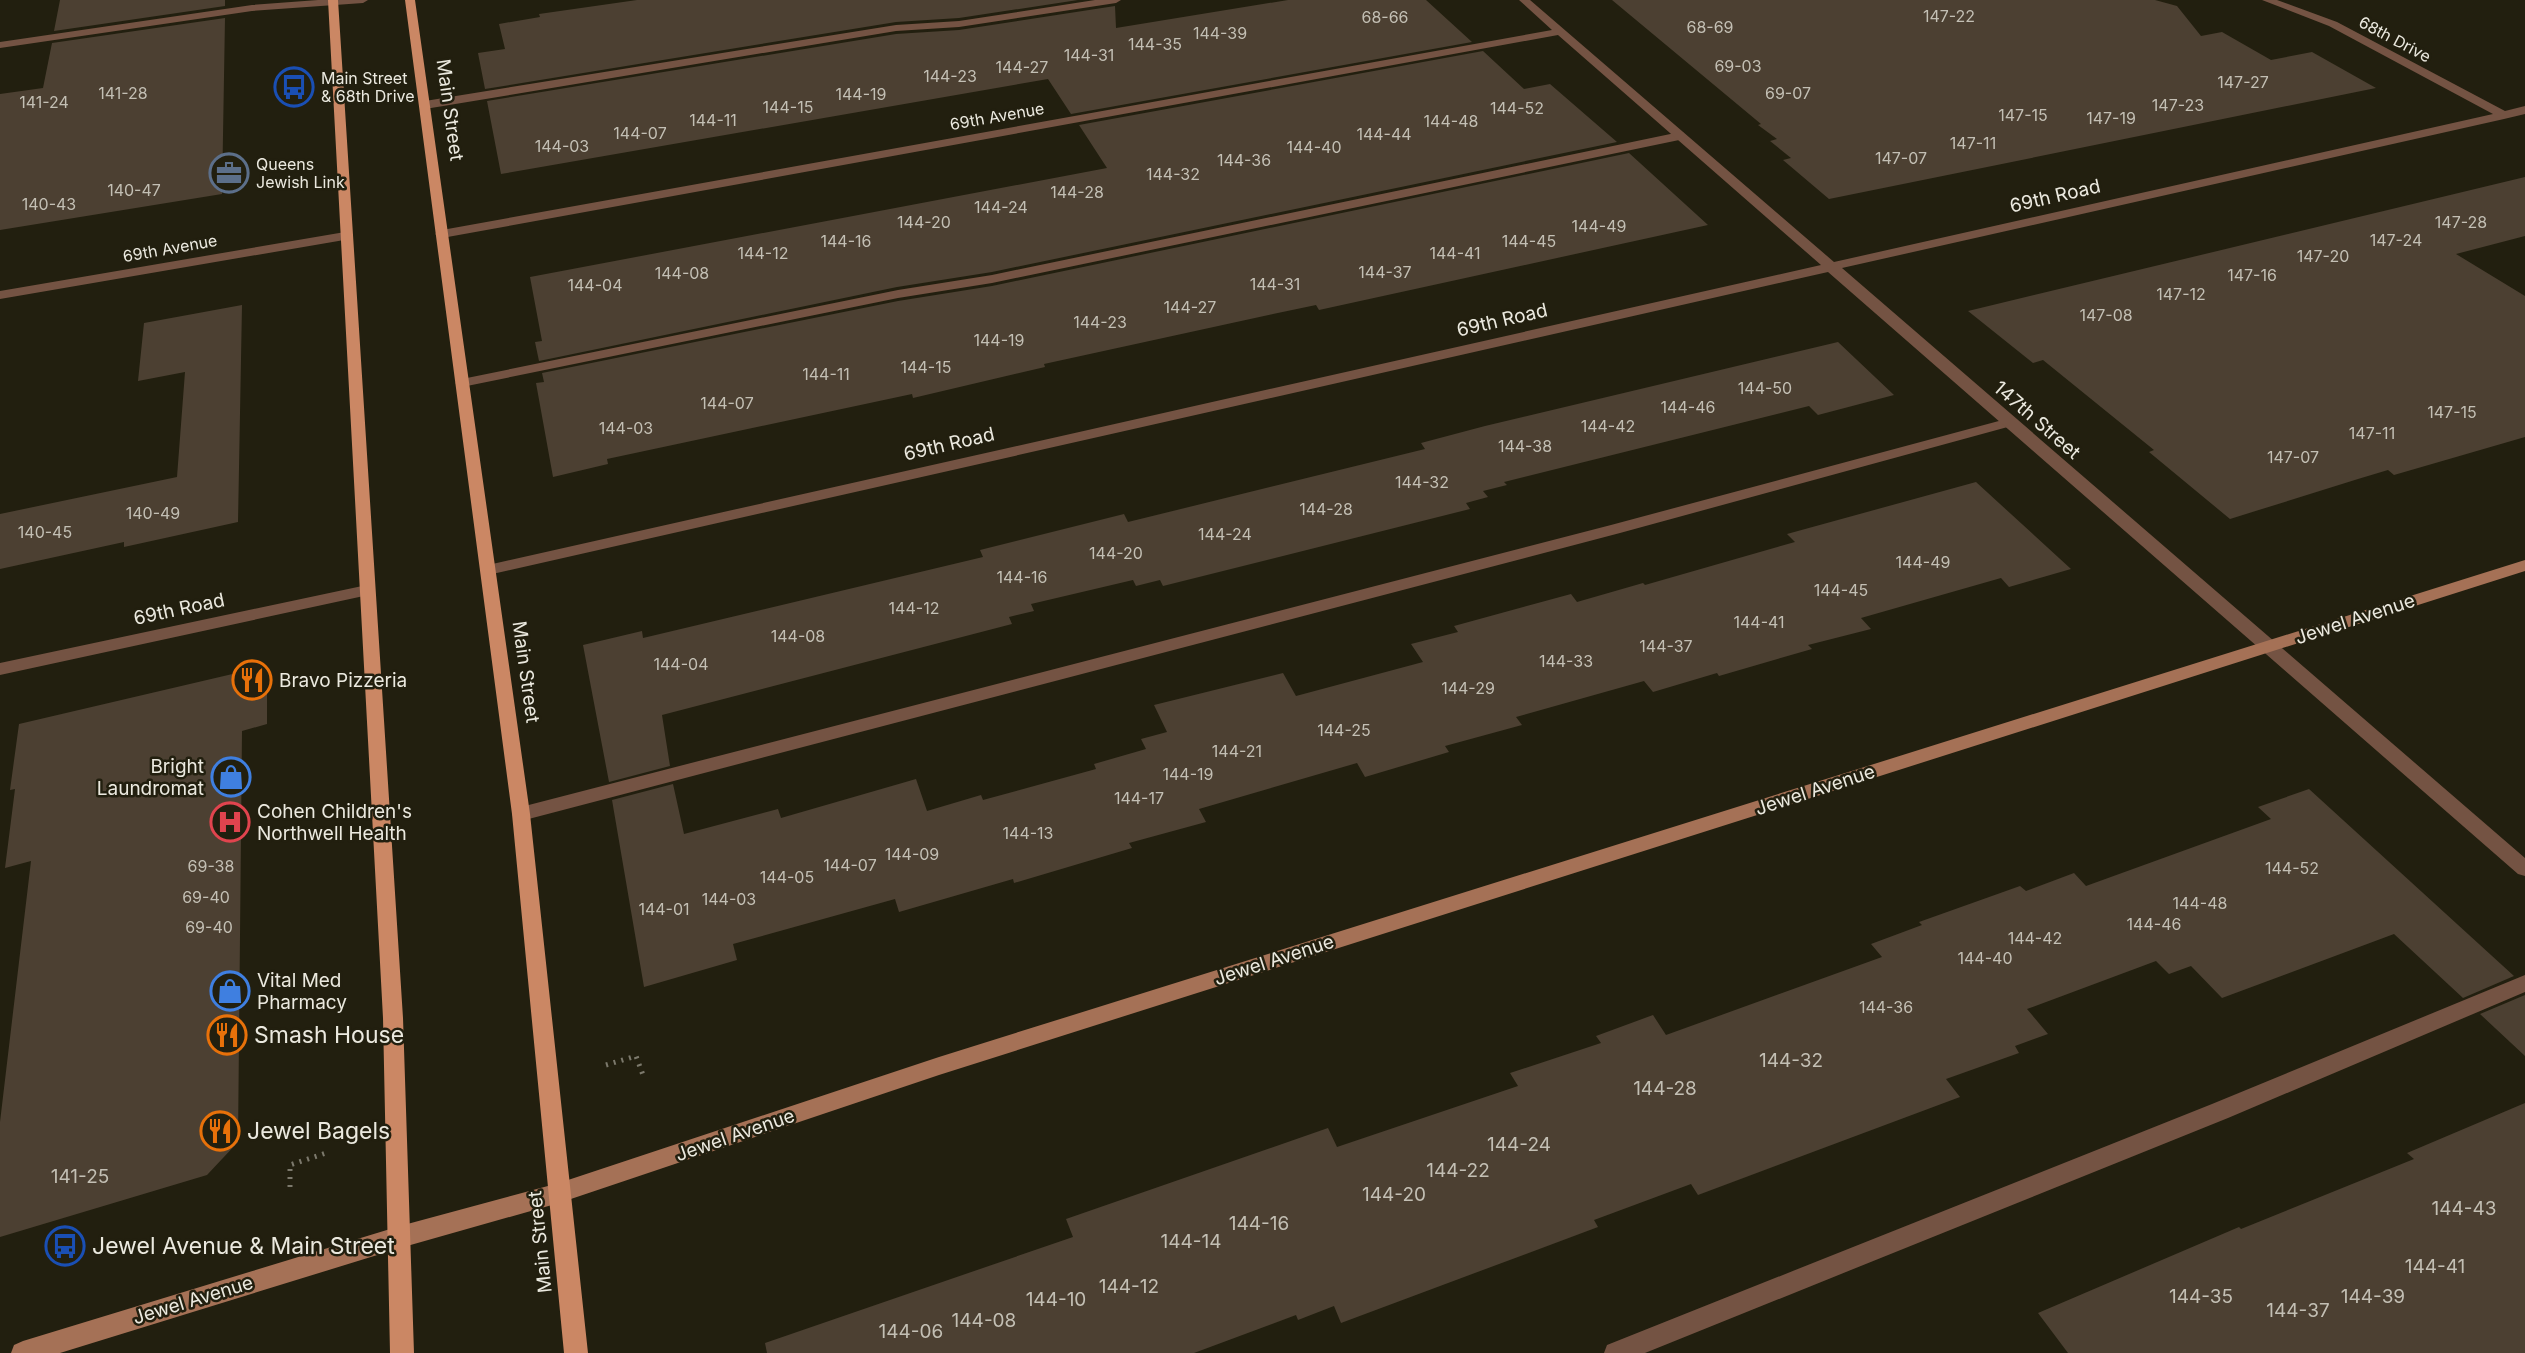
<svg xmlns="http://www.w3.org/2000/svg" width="2525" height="1353" font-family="Inter,sans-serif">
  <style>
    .building { fill: #4c4032 }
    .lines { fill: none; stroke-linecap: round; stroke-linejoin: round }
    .path { stroke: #7c796c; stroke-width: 5; stroke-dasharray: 2 6; stroke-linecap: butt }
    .lane { fill: #745343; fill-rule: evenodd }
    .street { fill: #745343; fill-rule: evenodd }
    .secondary { fill: #a57156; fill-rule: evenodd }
    .primary { fill: #cb8764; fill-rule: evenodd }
    .labels { text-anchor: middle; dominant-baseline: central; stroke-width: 5; stroke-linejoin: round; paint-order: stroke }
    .number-label { font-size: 16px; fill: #c3bfb4 }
    .far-street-label { font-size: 16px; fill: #ebe9df; stroke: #221f0f }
    .far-poi-label { font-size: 16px; fill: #ebe9df; stroke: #221f0f; text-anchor: start }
    .street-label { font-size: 19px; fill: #ebe9df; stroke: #221f0f }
    .poi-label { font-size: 19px; fill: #ebe9df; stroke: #221f0f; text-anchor: start }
    .near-number-label { font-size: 19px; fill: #c3bfb4 }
    .near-poi-label { font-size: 23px; fill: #ebe9df; stroke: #221f0f; text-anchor: start }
  </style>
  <rect width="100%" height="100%" fill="#221f0f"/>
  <path class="building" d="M60,0H225V6L54,31Z
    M637,0H1078L959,18L896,22L485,89L478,53L505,49L499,24L540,17L539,14Z
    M1288,0H1426L1472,42L1071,114L1048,79L501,174L487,101L896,34L959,30L1115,6L1116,28Z
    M1612,0H2155L2177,6L2201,36L2222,32L2271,60L2312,52L2376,88L1829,199L1783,160L1791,158L1770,141L1777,139L1758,125L1761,124Z
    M225,18L222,194L0,230V94L43,88L52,43Z
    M1483,51L1524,89L1550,84L1617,142L992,272L897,287L539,361L535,342L542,341L530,277L1107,168L1079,125Z
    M1629,153L1708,225L1319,310L1316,305L1273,314L1044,364L1045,367L913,398L912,394L607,459L608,464L553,477L536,383L544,382L542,373L898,301L992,286Z
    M2525,177V236L2456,254L2525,296V437L2394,475L2388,470L2358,479L2230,519L2149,452L2154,450L2043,360L2033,363L1968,311Z
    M242,305L238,522L124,547V542L0,569V514L177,477L185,372L138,381L144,323Z
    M1838,342L1894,395L1818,415L1809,406L1504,482L1507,485L1483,491L1488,497L1466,503L1470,509L1163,586L1160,580L1136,586L1133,580L1031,604L1034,611L1009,617L1012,624L662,715L670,766L609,782L583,645L642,631L643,638L983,557L980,550L1124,514L1128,522L1425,449L1421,443L1485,426Z
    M1976,482L2071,569L2009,587L2001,578L1861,618L1871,629L1808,645L1812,649L1719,676L1717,673L1653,692L1644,681L1516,717L1522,725L1445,746L1449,752L1365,777L1357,763L1199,809L1206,822L1129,843L1132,848L1014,883L1013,879L899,912L895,899L733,944L737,960L644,987L612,800L673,784L684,834L778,809L781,818L916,779L927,811L981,795L983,800L1096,769L1094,764L1146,749L1141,739L1167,732L1154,705L1283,673L1296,696L1423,662L1411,644L1458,632L1454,626L1571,594L1577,602L1643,583L1645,585L1795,542L1787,534Z
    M267,666V724L242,731L238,1142L207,1175L0,1237V1122L31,861L5,868L15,789L10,790L19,724Z
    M2309,789L2514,976L2463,998L2394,934L2222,998L2191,966L2169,974L2156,961L2027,1009L2048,1034L2015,1046L2019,1053L1946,1079L1960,1097L1698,1195L1691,1184L1594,1220L1598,1227L1341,1323L1334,1306L1298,1320L1296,1315L1194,1353H767L765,1343L1073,1237L1066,1219L1328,1128L1337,1147L1518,1086L1510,1073L1601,1043L1596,1036L1653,1015L1666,1035L1882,957L1871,944L1922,925L1919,922L2020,886L2026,891L2074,873L2086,886L2271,819L2258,807Z
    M2525,995V1056L2480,1014Z
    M2525,1103V1353H2068L2038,1313L2239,1227L2241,1229L2414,1159L2407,1153Z"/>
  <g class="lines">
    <path class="path" d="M606,1065L636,1056L643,1075
      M290,1187V1165L326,1153"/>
    <path class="lane" d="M1095,0H1121L1116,3L959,27L896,31L425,109L419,105L425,101L896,25L959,21Z
      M1680,132L1684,133V139L992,283L898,298L462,387L455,383L462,379L898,290L992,275Z
      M2010,418L2015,419L2017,422L2015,425L1620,533L521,821L514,819L512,814L514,809L521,807L1611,525Z
      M2525,975V992L2228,1118L1645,1353H1604L1607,1345L2212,1104Z"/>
    <path class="street" d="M318,0H368L363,3L252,11L0,48V42L252,5Z
      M1519,0H1530L1834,262L2493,114L2329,26L2262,0H2277L2337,22L2505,111L2525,106V114L2504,119L1842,268L2525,858V876L2518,874L1828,272L488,575L480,570L488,565L1821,265L1558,35L442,238L435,234L442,230L1552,30Z
      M345,232L352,236L350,239L0,299V291Z
      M367,585L373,586L375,590L373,594L0,675V663Z"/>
    <path class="secondary" d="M2525,560V571L939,1075L559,1203L400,1248L60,1353H11L14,1345L23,1341L400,1226L559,1183L939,1057Z"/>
    <path class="primary" d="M328,0H338L403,1018L414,1353H390L383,1018Z
      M405,0H415L530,814L588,1353H564L512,814Z"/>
  </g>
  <defs>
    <g id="bus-ring" transform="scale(2.0125)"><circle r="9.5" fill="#221f0f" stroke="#1a4fb4" stroke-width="1.5"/><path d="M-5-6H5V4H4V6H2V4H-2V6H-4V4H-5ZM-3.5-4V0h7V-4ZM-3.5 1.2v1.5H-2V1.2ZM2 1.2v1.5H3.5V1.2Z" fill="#1a4fb4"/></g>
    <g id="office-ring" transform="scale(2.0125)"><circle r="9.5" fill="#221f0f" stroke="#5c6f8a" stroke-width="1.5"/><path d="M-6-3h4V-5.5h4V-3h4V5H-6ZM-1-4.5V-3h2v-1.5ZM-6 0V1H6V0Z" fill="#5c6f8a"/></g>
    <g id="restaurant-ring" transform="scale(2.0125)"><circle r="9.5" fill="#221f0f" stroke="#e8710a" stroke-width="1.5"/><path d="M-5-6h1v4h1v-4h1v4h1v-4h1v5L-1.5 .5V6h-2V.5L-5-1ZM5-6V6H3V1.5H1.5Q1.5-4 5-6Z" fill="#e8710a"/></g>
    <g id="shop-ring" transform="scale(2.0125)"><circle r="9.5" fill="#221f0f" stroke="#3f7fe0" stroke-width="1.5"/><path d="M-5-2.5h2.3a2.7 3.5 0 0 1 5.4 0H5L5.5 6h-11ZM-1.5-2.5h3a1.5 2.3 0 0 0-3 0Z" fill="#3f7fe0"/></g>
    <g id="hospital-ring" transform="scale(2.0125)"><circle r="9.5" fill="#221f0f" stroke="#e0444e" stroke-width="1.5"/><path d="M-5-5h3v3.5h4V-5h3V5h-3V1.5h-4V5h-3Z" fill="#e0444e"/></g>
  </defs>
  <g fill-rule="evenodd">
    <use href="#bus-ring" x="294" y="87"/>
    <use href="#office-ring" x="229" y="173"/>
    <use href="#restaurant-ring" x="252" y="680"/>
    <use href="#shop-ring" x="231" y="777"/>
    <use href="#hospital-ring" x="230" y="822"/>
    <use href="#shop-ring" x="230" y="991"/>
    <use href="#restaurant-ring" x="227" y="1035"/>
    <use href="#restaurant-ring" x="220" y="1131"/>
    <use href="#bus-ring" x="65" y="1246"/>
  </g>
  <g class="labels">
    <g class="number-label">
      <text x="1949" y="16">147-22</text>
      <text x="1385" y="17">68-66</text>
      <text x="1710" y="27">68-69</text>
      <text x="1220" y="33">144-39</text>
      <text x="1155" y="44">144-35</text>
      <text x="1089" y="55">144-31</text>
      <text x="1738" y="66">69-03</text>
      <text x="1022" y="67">144-27</text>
      <text x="950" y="76">144-23</text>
      <text x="2243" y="82">147-27</text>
      <text x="123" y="93">141-28</text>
      <text x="1788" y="93">69-07</text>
      <text x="861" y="94">144-19</text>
      <text x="44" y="102">141-24</text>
      <text x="2178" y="105">147-23</text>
      <text x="788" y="107">144-15</text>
      <text x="1517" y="108">144-52</text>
      <text x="2023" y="115">147-15</text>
      <text x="2111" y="118">147-19</text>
      <text x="713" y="120">144-11</text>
      <text x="1451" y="121">144-48</text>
      <text x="640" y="133">144-07</text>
      <text x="1384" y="134">144-44</text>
      <text x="1973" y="143">147-11</text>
      <text x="562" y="146">144-03</text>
      <text x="1314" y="147">144-40</text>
      <text x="1901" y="158">147-07</text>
      <text x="1244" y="160">144-36</text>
      <text x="1173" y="174">144-32</text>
      <text x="134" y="190">140-47</text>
      <text x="1077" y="192">144-28</text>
      <text x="49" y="204">140-43</text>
      <text x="1001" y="207">144-24</text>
      <text x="924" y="222">144-20</text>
      <text x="2461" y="222">147-28</text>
      <text x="1599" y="226">144-49</text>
      <text x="2396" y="240">147-24</text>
      <text x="846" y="241">144-16</text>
      <text x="1529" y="241">144-45</text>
      <text x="763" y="253">144-12</text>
      <text x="1455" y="253">144-41</text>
      <text x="2323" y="256">147-20</text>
      <text x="1385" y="272">144-37</text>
      <text x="682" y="273">144-08</text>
      <text x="2252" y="275">147-16</text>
      <text x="1275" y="284">144-31</text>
      <text x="595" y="285">144-04</text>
      <text x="2181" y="294">147-12</text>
      <text x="1190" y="307">144-27</text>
      <text x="2106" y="315">147-08</text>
      <text x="1100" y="322">144-23</text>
      <text x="999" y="340">144-19</text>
      <text x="926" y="367">144-15</text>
      <text x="826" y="374">144-11</text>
      <text x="1765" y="388">144-50</text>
      <text x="727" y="403">144-07</text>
      <text x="1688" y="407">144-46</text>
      <text x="2452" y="412">147-15</text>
      <text x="1608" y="426">144-42</text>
      <text x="626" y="428">144-03</text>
      <text x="2372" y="433">147-11</text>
      <text x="1525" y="446">144-38</text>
      <text x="2293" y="457">147-07</text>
      <text x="1422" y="482">144-32</text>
      <text x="1326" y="509">144-28</text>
      <text x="153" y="513">140-49</text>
      <text x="45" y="532">140-45</text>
      <text x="1225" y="534">144-24</text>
      <text x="1116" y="553">144-20</text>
      <text x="1923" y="562">144-49</text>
      <text x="1022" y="577">144-16</text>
      <text x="1841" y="590">144-45</text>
      <text x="914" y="608">144-12</text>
      <text x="1759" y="622">144-41</text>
      <text x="798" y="636">144-08</text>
      <text x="1666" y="646">144-37</text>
      <text x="1566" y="661">144-33</text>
      <text x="681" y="664">144-04</text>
      <text x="1468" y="688">144-29</text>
      <text x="1344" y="730">144-25</text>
      <text x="1237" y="751">144-21</text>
      <text x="1188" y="774">144-19</text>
      <text x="1139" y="798">144-17</text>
      <text x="1028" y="833">144-13</text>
      <text x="912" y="854">144-09</text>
      <text x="850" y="865">144-07</text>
      <text x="211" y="866">69-38</text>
      <text x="2292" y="868">144-52</text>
      <text x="787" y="877">144-05</text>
      <text x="206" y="897">69-40</text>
      <text x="729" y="899">144-03</text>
      <text x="2200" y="903">144-48</text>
      <text x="664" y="909">144-01</text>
      <text x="2154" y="924">144-46</text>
      <text x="209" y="927">69-40</text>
      <text x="2035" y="938">144-42</text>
      <text x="1985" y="958">144-40</text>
      <text x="1886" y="1007">144-36</text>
    </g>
    <g class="far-street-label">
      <text transform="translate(2395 39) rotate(28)">68th Drive</text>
      <text transform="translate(997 116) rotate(-10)">69th Avenue</text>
      <text transform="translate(170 248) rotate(-10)">69th Avenue</text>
    </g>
    <g class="far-poi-label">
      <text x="321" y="78">Main Street<tspan x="321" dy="18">&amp; 68th Drive</tspan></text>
      <text x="256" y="164">Queens<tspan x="256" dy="18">Jewish Link</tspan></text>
    </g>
    <g class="street-label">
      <text transform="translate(450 110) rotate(82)">Main Street</text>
      <text transform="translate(2055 196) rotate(-13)">69th Road</text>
      <text transform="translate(1502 320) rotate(-13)">69th Road</text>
      <text transform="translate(2037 420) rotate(41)">147th Street</text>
      <text transform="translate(949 444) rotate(-13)">69th Road</text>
      <text transform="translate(179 609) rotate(-12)">69th Road</text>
      <text transform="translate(2355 619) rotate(-18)">Jewel Avenue</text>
      <text transform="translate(526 672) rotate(82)">Main Street</text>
      <text transform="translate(1815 790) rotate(-18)">Jewel Avenue</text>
      <text transform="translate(1274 960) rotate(-18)">Jewel Avenue</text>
      <text transform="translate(735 1135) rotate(-19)">Jewel Avenue</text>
      <text transform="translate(540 1242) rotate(-96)">Main Street</text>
      <text transform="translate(193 1300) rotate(-17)">Jewel Avenue</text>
    </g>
    <g class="poi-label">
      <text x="279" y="680">Bravo Pizzeria</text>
      <text x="204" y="766" text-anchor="end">Bright<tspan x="204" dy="22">Laundromat</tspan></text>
      <text x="257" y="811">Cohen Children's<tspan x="257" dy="22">Northwell Health</tspan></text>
      <text x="257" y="980">Vital Med<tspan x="257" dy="22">Pharmacy</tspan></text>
    </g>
    <g class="near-number-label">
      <text x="1791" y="1060">144-32</text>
      <text x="1665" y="1088">144-28</text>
      <text x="1519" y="1144">144-24</text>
      <text x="1458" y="1170">144-22</text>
      <text x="80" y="1176">141-25</text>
      <text x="1394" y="1194">144-20</text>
      <text x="2464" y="1208">144-43</text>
      <text x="1259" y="1223">144-16</text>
      <text x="1191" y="1241">144-14</text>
      <text x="2435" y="1266">144-41</text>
      <text x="1129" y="1286">144-12</text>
      <text x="2201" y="1296">144-35</text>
      <text x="2373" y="1296">144-39</text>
      <text x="1056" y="1299">144-10</text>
      <text x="2298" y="1310">144-37</text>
      <text x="984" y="1320">144-08</text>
      <text x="911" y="1331">144-06</text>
    </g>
    <g class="near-poi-label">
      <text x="254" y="1035">Smash House</text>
      <text x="247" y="1131">Jewel Bagels</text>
      <text x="92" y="1246">Jewel Avenue &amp; Main Street</text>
    </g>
  </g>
</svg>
